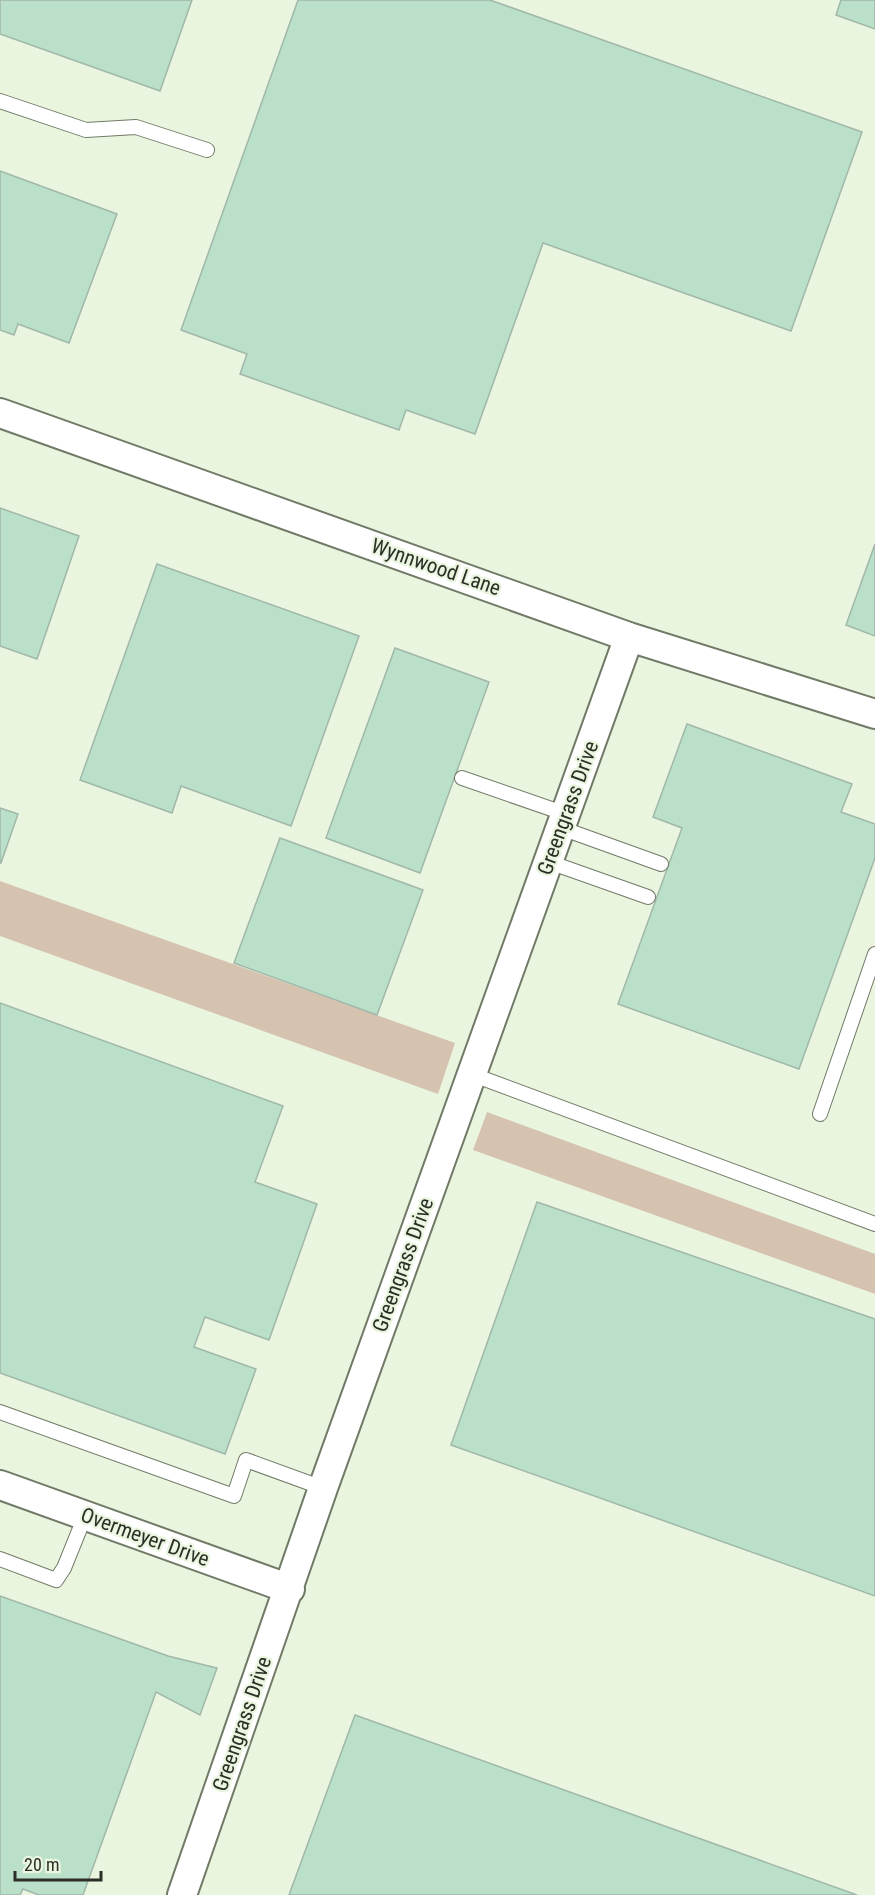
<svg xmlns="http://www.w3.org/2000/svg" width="875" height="1895" font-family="'Roboto Condensed',sans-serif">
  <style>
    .green { fill: #d5c3b0 }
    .building { fill: #bae0c9; stroke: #a0b7a9; stroke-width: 1.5 }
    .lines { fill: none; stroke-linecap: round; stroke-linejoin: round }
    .service-casing { stroke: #717a67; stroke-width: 16 }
    .minor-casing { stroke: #717a67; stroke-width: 32 }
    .service { stroke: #fff; stroke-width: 14 }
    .minor { stroke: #fff; stroke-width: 28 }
    .labels { text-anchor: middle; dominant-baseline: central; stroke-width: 4.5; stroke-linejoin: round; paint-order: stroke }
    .street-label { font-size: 21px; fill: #2b2f27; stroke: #eaf5df }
  </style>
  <rect width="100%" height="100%" fill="#eaf5df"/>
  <path class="green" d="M0,881L455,1043L438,1094L0,936Z
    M487,1112L875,1254V1294L473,1150Z"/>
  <path class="building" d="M0,0H192L160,91L0,34Z
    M298,0H490L862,132L791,331L543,243L475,434L406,410L399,430L240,374L247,354L181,330Z
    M841,0H875V29L836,15Z
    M0,171L117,214L69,343L18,324L14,335L0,330Z
    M0,508L79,536L37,659L0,646Z
    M875,544V636L846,625Z
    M157,564L359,636L291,826L181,786L172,813L80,780Z
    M395,648L489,682L420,873L326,838Z
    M687,724L852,784L841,812L875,824V858L799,1069L618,1004L682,828L653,817Z
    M0,808L18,814L1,863H0Z
    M280,838L423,890L377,1015L234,963Z
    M0,1003L283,1106L255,1182L317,1204L269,1340L205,1317L194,1347L256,1369L225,1454L0,1373Z
    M537,1202L875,1319V1596L451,1445Z
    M0,1596L168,1656L217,1668L200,1715L156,1692L83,1895H39L23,1889L20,1895H0Z
    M355,1715L857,1895H289Z"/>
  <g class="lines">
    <g class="service-casing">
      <path id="service" d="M0,101L86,130L136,127L207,150
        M462,778L566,814
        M561,828L661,864
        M549,862L648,897
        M471,1074L875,1224
        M820,1114L875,954
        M0,1412L234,1496L246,1460L323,1488
        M0,1559L56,1580L64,1568L85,1516"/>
    </g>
    <g class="minor-casing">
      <path id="minor" d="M0,413L629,637L875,714
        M0,1485L290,1589
        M182,1895L323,1488L629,637"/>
    </g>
    <use href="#service" class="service"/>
    <use href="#minor" class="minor"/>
  </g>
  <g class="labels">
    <g class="street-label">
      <text transform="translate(436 567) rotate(19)">Wynnwood Lane</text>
      <text transform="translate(568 808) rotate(-70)">Greengrass Drive</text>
      <text transform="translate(403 1265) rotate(-70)">Greengrass Drive</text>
      <text transform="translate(145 1537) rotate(20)">Overmeyer Drive</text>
      <text transform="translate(242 1724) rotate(-71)">Greengrass Drive</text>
    </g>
  </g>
  <path d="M15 1871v9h86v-9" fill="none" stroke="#2b2f27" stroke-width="3"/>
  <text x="24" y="1871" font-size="18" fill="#2b2f27" stroke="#eaf5df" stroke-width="4.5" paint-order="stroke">20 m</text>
</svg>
